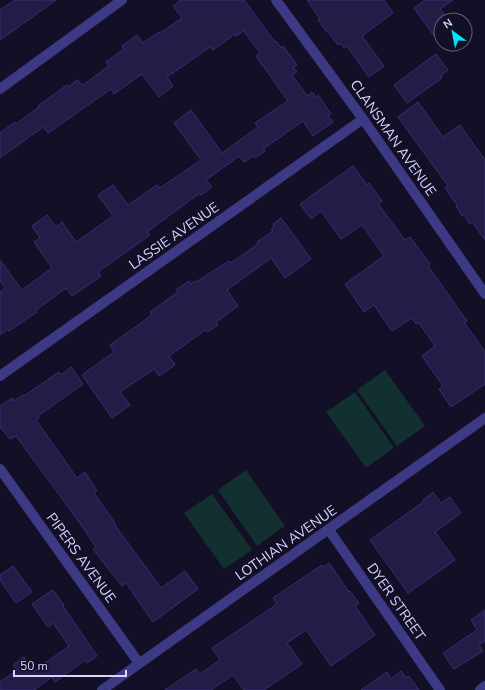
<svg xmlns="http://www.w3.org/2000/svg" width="485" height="690" font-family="'Nunito Sans',sans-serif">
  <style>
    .green { fill: #12302f }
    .building { fill: #241b47; stroke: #3b2d73 }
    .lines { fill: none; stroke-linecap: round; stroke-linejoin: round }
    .street { stroke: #3d3a85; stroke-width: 10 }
    .labels { text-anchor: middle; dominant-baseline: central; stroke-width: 3; stroke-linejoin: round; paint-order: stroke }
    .street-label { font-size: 14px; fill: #d9d4ff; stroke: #130f26 }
  </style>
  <rect width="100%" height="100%" fill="#130f26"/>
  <path class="green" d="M385,370L425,426L397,446L357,390Z
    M355,392L394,448L366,468L326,412Z
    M246,470L285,526L257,546L218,490Z
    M212,494L252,550L224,569L184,513Z"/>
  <path class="building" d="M15,0H56L0,40V10Z
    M181,0H244L275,42L276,41L281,48L283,46L297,65L293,67L297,72L292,75L307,96L312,92L316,97L318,95L331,114L328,116L333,122L313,136L303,121L263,149L265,151L255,158L253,156L244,162L239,156L206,180L212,187L201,195L200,193L147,232L150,235L98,272L101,276L72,296L66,288L36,310L37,312L9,331L8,329L0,335V292L5,288L0,281V260L22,290L52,268L34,242L40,238L32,226L47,215L56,227L62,222L76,242L113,216L98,195L113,185L128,205L157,185L160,188L201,160L174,123L191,110L222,153L258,127L255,123L288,101L256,56L260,53L244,31L236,36L235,34L213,50L210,47L167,77L173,86L159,97L142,74L114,94L111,89L48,133L43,127L0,158V133L15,122L16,124L39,107L38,106L67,85L68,87L77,80L83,85L109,66L106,62L124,49L122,46L137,35L143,43L159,32L160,33L182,18L173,6Z
    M307,0H384L393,13L362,36L384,66L369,77L347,46L344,48L340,43L338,45L328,32H327L318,20L320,19Z
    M425,0H453L440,9L444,14L440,17L441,19V31L434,36L414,8Z
    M436,54L448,70L441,75L442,78L407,103L394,85Z
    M418,102L443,137L460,125L485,160V240L472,222L470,224L464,215L462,216L456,206L457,205L445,188L448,186L398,117Z
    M353,166L367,185L369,183L382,201L378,204L405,240L410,237L418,248L430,264L428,266L467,321L464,322L485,352V384L451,407L439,389L443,386L422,356L435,346L419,323L416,324L412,318L392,331L374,305L364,312L345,284L384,256L362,225L341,239L321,211L311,219L300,204Z
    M281,218L311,259L285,278L271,258L227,290L238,306L216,322L218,325L207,332L205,330L169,356L175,365L159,376L154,369L120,392L130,405L112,418L82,375L114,352L110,345L145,320L152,314L150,312L178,292L176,290L189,281L191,284L195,281L196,282L229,261L231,263L258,244L257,242L273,231L271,229L274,227L273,224Z
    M71,367L83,384L38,416L39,418L36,420L77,478L85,472L97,491L94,493L115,523L114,524L161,588L185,571L198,589L153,622L126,583L122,586L102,561L93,549L96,547L77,519L16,436L10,439L0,427V406L12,398L14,401L23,395L24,396L53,376L59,372L61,375Z
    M433,492L441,503L450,497L461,513L435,532L455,560L408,593L370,540L423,502L422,501Z
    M329,563L349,592L350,591L359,603L355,606L375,635L331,666L306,630L287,643L302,664L264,690H244L233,675L211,690H165L196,669L200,674L220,660L212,648L242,628L277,604L273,598L322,565L324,567Z
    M13,566L32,592L16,603L0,580V575Z
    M53,590L64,605L63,606L97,656L87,663L85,660L55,682L52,677L34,690H0V682L17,670L13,665L24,657L34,671L69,646L53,623L48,627L32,604Z
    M485,610V641L479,645L483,651L454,669L443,653L477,630L471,620Z
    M401,671L406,678L409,676L419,690H361L387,672L391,679Z"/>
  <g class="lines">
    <path class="street" d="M276,0L363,119L485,294
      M0,89L122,0
      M0,376L363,119
      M0,469L139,663
      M329,530L440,690
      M102,690L485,418
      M480,690L485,686"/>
  </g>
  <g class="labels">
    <g class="street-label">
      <text transform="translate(393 138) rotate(55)">CLANSMAN AVENUE</text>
      <text transform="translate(174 236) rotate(-35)">LASSIE AVENUE</text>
      <text transform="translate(286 543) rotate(-35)">LOTHIAN AVENUE</text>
      <text transform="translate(81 558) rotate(54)">PIPERS AVENUE</text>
      <text transform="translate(396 602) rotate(55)">DYER STREET</text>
    </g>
  </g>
  <g transform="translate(453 32) rotate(328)"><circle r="19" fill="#130f26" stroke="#625e7d"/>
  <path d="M0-3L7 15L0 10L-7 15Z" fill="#00e5ff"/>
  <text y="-6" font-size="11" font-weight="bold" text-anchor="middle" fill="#d9d4ff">N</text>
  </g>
  <path d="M14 670v6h112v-6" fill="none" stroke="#d9d4ff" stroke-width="2"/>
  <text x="20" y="670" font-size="12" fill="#d9d4ff" stroke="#130f26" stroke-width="3" paint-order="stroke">50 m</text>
</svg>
